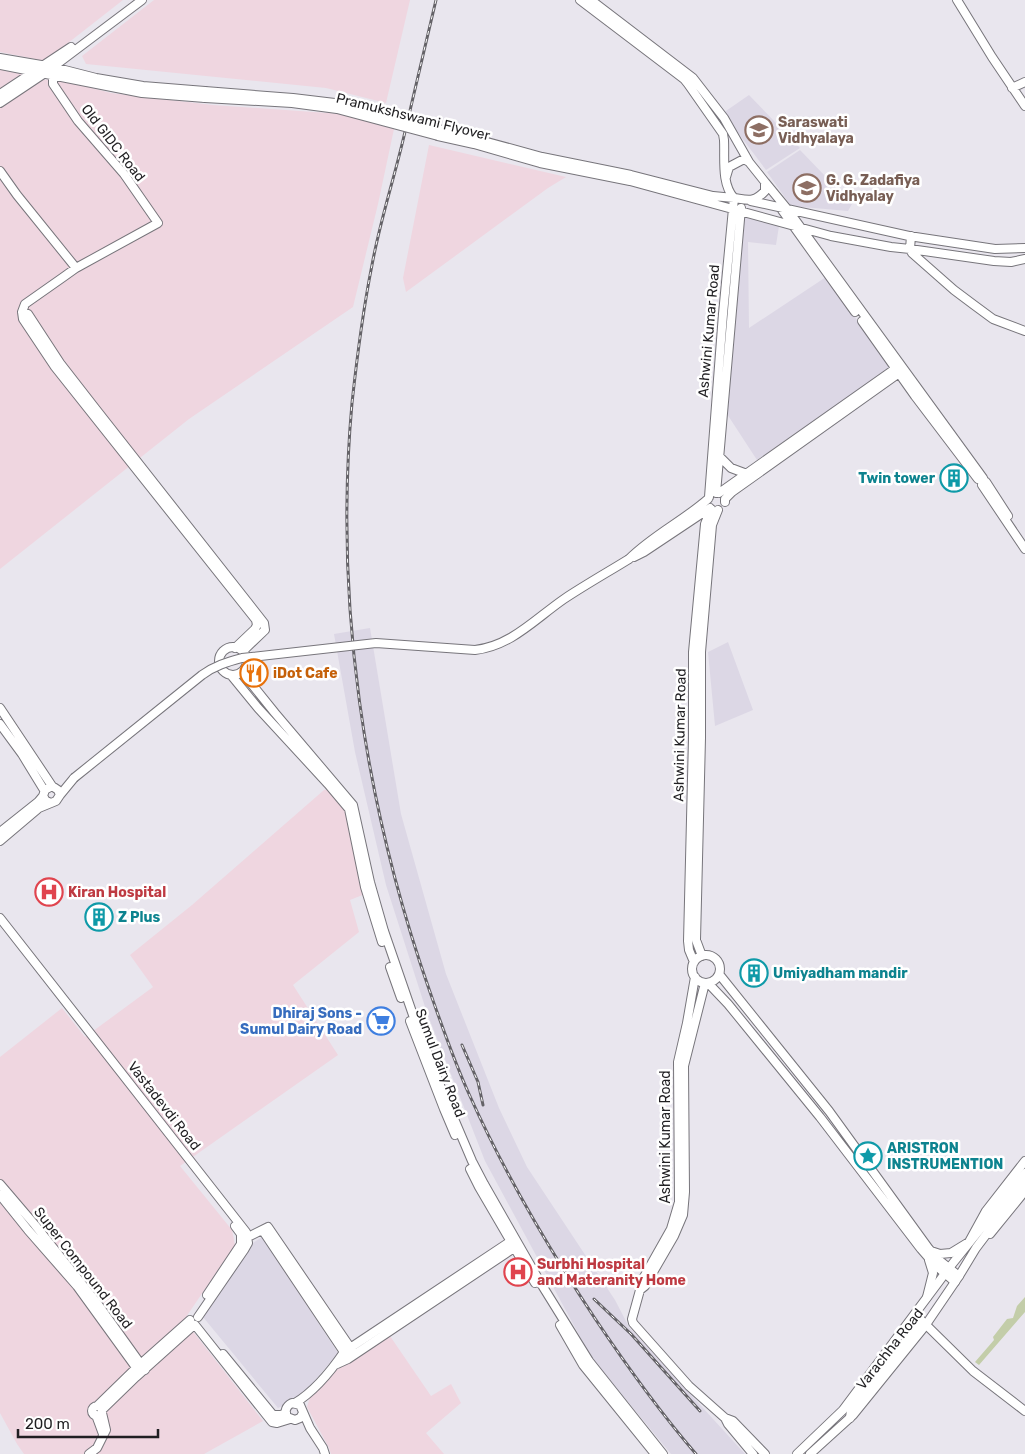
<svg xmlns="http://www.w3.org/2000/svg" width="1025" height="1454" font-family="Rubik,sans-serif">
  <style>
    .built { fill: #dcd7e5 }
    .industrial { fill: #efd6e0 }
    .green { fill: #c3cda9 }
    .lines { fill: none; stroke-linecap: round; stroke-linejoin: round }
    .secondary-casing { stroke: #77757b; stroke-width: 10 }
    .primary-casing { stroke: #77757b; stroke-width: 10 }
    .secondary { stroke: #fff; stroke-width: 8 }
    .primary { stroke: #fff; stroke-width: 8 }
    .rail-casing { stroke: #646267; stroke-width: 3 }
    .rail { stroke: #fff; stroke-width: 1; stroke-dasharray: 4; stroke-linecap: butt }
    .secondary-bridge-casing { stroke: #77757b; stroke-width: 10; stroke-linecap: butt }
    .secondary-bridge { stroke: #fff; stroke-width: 8 }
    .labels { text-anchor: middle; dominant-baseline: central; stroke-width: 5; stroke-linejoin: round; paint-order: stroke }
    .street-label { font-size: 14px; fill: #201f22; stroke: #fff }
    .education-label { font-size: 14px; font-weight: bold; fill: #785e54; stroke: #fff; text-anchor: start }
    .culture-label { font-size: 14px; font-weight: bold; fill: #0d838f; stroke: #fff; text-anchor: start }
    .food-label { font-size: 14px; font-weight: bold; fill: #c56008; stroke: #fff; text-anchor: start }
    .health-label { font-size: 14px; font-weight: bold; fill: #be3a42; stroke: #fff; text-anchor: start }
    .shop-label { font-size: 14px; font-weight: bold; fill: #366cbe; stroke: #fff; text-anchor: end }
  </style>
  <rect width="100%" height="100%" fill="#e9e6ee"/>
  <path class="built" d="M749,95L800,148L766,170L723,113Z
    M800,150L852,204L848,211L791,206L767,172Z
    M744,217L779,226L776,245L748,242L749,328L826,277L891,367L757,460L727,414Z
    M370,628L401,814L446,974L499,1108L527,1167L615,1300L629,1327L745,1454H671L591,1357L485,1161L427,1013L386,885L355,752L334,634Z
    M728,642L753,710L715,726L708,652Z
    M262,1237L338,1353L301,1397L278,1408L203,1317L253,1243Z"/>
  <path class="industrial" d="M0,0H123L45,61L0,52Z
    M154,0H410L386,103L326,88L86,64L82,56Z
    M0,66L14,68L22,75L0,89Z
    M59,79L111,93L213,105L342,114L394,129L378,204L353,307L189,419L0,569V107L41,80Z
    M429,145L566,177L548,188L406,292L403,278Z
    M331,789L347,806L365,894L350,900L359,932L293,985L338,1055L180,1166L232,1230L235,1245L184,1320L263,1421L204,1454H24L17,1444L0,1413V1057L62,1008L85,1037L153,987L130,955L192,905L324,790Z
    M390,1336L431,1396L451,1384L461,1403L426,1433L444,1454H331L329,1448L307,1407L310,1397L336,1370L352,1361Z"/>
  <path class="green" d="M1025,1297V1312L979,1365L975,1362L994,1340L993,1337L1007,1319L1013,1318L1017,1306Z"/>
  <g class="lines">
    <g class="secondary-casing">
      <path id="secondary" d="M580,0L684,79L688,84L723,134L724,140C725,158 721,184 734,198C748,200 754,203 765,191V182L749,162L744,159L729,167L726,177
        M591,0L693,78L724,118L749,162
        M957,0L992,57L1025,106
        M0,58L53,67L96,78L143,86L205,91
        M0,65L142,93L205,98
        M53,74V84L78,121L124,174L158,223L76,268L62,278L25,304L22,312L23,319L55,367L256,620L257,625L255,629L235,648
        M1012,88L1025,82
        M0,94L71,47
        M0,103L45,73L142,0
        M439,129L542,157L631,175L713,196L734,198L723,314L709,497
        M438,136L474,144L540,163L630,181L831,236L891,247L910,249L994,261L1011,262L1025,259
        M0,171L17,195L76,268
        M765,182L788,210L983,478
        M751,201L909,236L995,249L1025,248
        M782,210L855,312
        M911,236L910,249L912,253L954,290L974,305L993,319L1025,331
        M22,312L28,314L60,363L95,408L264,623L265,630L243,651
        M862,321L915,396L978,479
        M719,456L731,468L747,474
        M986,482L1008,516
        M982,485L1025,549
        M716,493L741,208
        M719,493L899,366
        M725,502V499L732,492L902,371
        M634,557L644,552L710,508
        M629,559C653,535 683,521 708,499
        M219 661a14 14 0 1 1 28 0a14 14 0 1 1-28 0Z
        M242,672L275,713L353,805L370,882L384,931L413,1015L443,1093L472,1161L484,1184L540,1282L589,1361L663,1454
        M231,675L258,708L328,784L349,809L365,887L382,942
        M0,708L52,786
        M0,724L22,754L44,790
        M60,795L74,778
        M0,832L38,802L43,796
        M0,841L39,808L56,801L60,795L58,790L52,786L45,790L43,796L46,801L51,803
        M0,918L246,1232L248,1243L244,1250L198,1317
        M692 969a14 14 0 1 1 28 0a14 14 0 1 1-28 0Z
        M702,956L696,940L701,738V652L712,525L718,510
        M694,962L689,950L688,941L693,738V652L705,524L711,509
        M390,967L401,998
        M719,974L829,1111L929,1249L940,1261L959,1276
        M695,977L687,1023L678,1062L679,1202L671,1229L640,1284V1290L632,1319L633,1323L689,1386L725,1418L733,1421L765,1454
        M708,983L728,1004L820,1117L921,1249L934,1264L955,1282
        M410,1021L444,1109L455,1135
        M470,1169L479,1187L535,1283
        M0,1184L35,1225L97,1303L145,1370
        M0,1195L28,1230L77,1286L140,1373
        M263,1231L346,1355
        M990,1234L1025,1191
        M244,1239L268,1227L352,1350
        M931,1251L940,1254L951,1253L969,1242L986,1211L1025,1161
        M640,1290L645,1286L674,1236L683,1215L685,1192L684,1066L705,983
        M207,1295L241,1244V1234L235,1226
        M927,1297L933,1273L929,1260
        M915,1314L973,1371L1025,1411
        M195,1325L272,1422L277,1423L290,1419
        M560,1325L583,1365L655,1454
        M223,1354L273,1415H281L286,1413
        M337,1364L348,1359L517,1246
        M295,1403C315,1391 331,1371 344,1352L514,1239
        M97,1406L136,1368L190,1320
        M92 1411a5 5 0 1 1 10 0a5 5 0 1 1-10 0Z
        M102,1410L136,1377L194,1325
        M303,1413L300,1418L295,1420L287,1417C284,1411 286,1406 292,1403L300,1405L310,1428L323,1448L325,1454
        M96,1415L103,1434
        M725,1418L728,1424L753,1454
        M850,1418L851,1410L917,1327L925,1326
        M89,1454L97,1448L106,1430L102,1413"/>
    </g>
    <g class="primary-casing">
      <path id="primary" d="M797,1454L843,1410L949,1268L1025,1173
        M810,1454L853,1415L925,1326L959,1276L976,1248L1025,1183"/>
    </g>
    <use href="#secondary" class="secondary"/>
    <use href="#primary" class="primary"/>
    <g class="rail-casing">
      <path id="rail" d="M436,0C425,45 415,91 404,136C394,179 380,221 372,265C363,310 357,357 352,403C334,602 364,804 430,992C442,1026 454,1061 469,1094C504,1172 547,1246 594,1317C626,1365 659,1411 696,1454
        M462,1045L478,1082L483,1105
        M594,1299L631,1334L700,1411"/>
    </g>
    <use href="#rail" class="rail"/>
    <g class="secondary-bridge-casing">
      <path id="secondary-bridge" d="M205,91L293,98L343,104L439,129
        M205,98L292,103L337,109L438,136
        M74,778L202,675C214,666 227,662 242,658L376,643L475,650C511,646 535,619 564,599C585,585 608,572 629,559"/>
    </g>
    <use href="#secondary-bridge" class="secondary-bridge"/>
  </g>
  <defs>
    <g id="school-ring" transform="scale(1.4375)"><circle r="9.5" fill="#fff" stroke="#8d6e63" stroke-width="1.5"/><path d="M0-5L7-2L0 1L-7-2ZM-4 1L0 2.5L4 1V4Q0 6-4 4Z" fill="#8d6e63"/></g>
    <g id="building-ring" transform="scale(1.4375)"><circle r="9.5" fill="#fff" stroke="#0f9aa8" stroke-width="1.5"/><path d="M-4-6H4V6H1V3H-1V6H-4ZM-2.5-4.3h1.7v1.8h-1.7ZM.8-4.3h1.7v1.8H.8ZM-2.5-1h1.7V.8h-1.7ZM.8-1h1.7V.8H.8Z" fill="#0f9aa8"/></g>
    <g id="restaurant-ring" transform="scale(1.4375)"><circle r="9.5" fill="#fff" stroke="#e8710a" stroke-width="1.5"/><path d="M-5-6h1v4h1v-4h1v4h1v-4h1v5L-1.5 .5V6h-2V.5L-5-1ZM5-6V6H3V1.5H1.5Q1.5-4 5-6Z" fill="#e8710a"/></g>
    <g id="hospital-ring" transform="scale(1.4375)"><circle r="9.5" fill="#fff" stroke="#e0444e" stroke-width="1.5"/><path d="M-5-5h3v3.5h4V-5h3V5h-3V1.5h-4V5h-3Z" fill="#e0444e"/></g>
    <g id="supermarket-ring" transform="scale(1.4375)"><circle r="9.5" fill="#fff" stroke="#3f7fe0" stroke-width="1.5"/><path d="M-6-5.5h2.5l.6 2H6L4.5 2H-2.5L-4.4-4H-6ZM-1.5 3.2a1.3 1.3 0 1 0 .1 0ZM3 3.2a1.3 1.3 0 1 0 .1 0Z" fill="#3f7fe0"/></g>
    <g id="sight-ring" transform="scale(1.4375)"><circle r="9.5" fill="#fff" stroke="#0f9aa8" stroke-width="1.5"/><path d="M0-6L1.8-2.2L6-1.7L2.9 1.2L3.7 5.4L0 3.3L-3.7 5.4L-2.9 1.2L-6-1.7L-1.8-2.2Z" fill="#0f9aa8"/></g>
  </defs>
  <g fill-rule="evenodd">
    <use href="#school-ring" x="759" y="130"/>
    <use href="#school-ring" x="807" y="188"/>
    <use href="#building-ring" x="954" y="478"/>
    <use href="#restaurant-ring" x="254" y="673"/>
    <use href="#hospital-ring" x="49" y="892"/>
    <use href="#building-ring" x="99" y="917"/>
    <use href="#building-ring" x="754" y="973"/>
    <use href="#supermarket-ring" x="381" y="1021"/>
    <use href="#sight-ring" x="868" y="1156"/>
    <use href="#hospital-ring" x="518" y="1272"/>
  </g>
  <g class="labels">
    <g class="street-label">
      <text transform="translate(413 117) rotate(14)">Pramukshswami Flyover</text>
      <text transform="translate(113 143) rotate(52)">Old GIDC Road</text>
      <text transform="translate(709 331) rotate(-85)">Ashwini Kumar Road</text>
      <text transform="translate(680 735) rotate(-89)">Ashwini Kumar Road</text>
      <text transform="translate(440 1063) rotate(69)">Sumul Dairy Road</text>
      <text transform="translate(164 1106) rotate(52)">Vastadevdi Road</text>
      <text transform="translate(665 1137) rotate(-90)">Ashwini Kumar Road</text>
      <text transform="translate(83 1268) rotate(52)">Super Compound Road</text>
      <text transform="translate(890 1349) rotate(-52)">Varachha Road</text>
    </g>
    <g class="education-label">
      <text x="778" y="122">Saraswati<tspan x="778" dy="16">Vidhyalaya</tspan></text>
      <text x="826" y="180">G. G. Zadafiya<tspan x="826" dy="16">Vidhyalay</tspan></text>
    </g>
    <g class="culture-label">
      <text x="935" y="478" text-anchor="end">Twin tower</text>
      <text x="118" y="917">Z Plus</text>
      <text x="773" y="973">Umiyadham mandir</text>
      <text x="887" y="1148">ARISTRON<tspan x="887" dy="16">INSTRUMENTION</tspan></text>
    </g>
    <g class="food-label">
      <text x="273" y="673">iDot Cafe</text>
    </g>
    <g class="health-label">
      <text x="68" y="892">Kiran Hospital</text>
      <text x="537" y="1264">Surbhi Hospital<tspan x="537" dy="16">and Materanity Home</tspan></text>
    </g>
    <g class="shop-label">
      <text x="362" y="1013">Dhiraj Sons -<tspan x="362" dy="16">Sumul Dairy Road</tspan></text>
    </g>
  </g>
  <path d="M18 1429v8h140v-8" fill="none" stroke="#201f22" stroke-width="2.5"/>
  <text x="25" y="1429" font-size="15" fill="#201f22" stroke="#ffffff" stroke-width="4" paint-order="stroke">200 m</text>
</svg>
